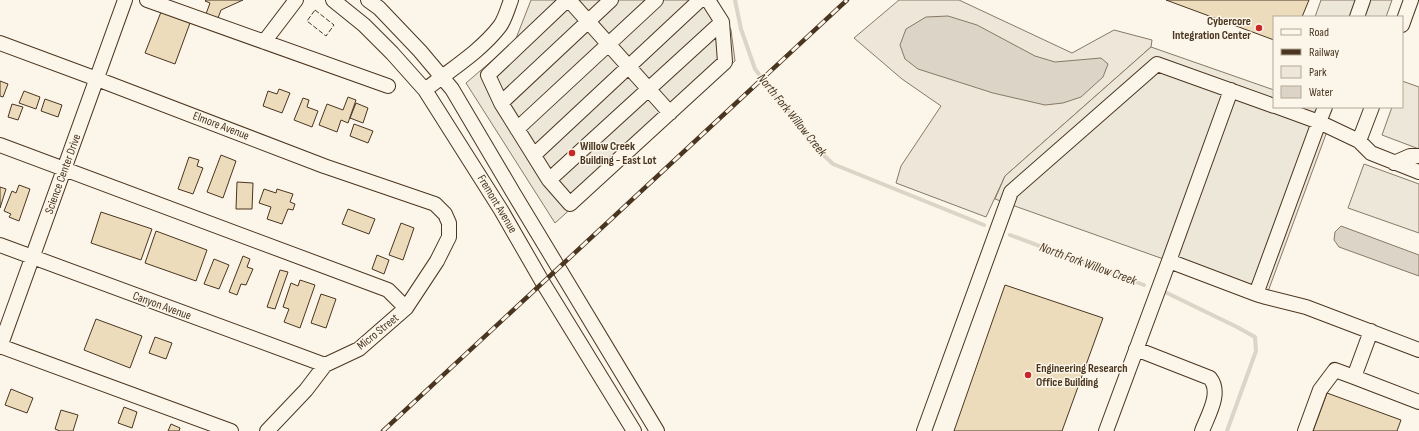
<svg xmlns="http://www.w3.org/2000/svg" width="1419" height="431" font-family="'Sofia Sans Condensed',sans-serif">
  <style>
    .green { fill: #ede6d9; stroke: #887966 }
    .parking { fill: #ede7d9; stroke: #887966 }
    .water { fill: #dcd4c6; stroke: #887966 }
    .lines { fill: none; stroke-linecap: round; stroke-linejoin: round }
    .stream { stroke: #dcd4c6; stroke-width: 4 }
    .building { fill: #ecdcbc; stroke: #4a3520 }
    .minor-casing { stroke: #4a3520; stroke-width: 16 }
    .minor { stroke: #fbf6e9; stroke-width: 14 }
    .rail-casing { stroke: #4a3520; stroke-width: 4.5 }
    .rail { stroke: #fbf6e9; stroke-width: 3; stroke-dasharray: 9; stroke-linecap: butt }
    .fence { stroke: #4a3520; stroke-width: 1; stroke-dasharray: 5 2; stroke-linecap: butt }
    .poi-dot { fill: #c62828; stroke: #fbf6e9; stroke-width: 1.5 }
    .labels { text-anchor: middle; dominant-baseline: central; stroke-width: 3; stroke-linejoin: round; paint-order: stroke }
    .poi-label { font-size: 12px; font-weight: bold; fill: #4a3520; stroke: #fbf6e9; text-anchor: start }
    .street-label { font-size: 12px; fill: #4a3520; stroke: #fbf6e9 }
    .water-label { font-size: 13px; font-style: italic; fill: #4a3520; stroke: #fbf6e9 }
  </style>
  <rect width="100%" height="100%" fill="#fbf6e9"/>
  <path class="green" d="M899,0H959L1072,53L1114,30L1152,40L1151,47L1005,176L986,217L896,183L901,166L941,106L902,79L854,38Z"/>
  <path class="parking" d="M531,0H717L731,30L735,61L555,223L466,83L515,41Z
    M1321,0H1392L1386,17H1315Z
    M1151,47L1274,90V107H1321L1329,126L1266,297L1169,261L995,199L1005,176Z
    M1402,81L1419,87V149L1382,135L1392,107H1402Z
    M1364,164L1419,184V233L1348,208Z"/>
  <path class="water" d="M948,16L977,25L1035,56L1055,62L1101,58L1108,64L1103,77L1081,97L1063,103L1045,105L993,93L918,69L905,59L900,45L906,29L926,17Z
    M1341,226L1419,255V276L1339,247L1334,240L1335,232Z"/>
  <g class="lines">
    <path class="stream" d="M735,0L741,29L755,69L782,105L800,123L813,145L833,164L984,225
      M1010,235L1144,285
      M1167,293L1237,327L1255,337L1256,351L1227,431"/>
  </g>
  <path class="building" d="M206,0H243L221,10L218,18L206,14L210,3L205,1Z
    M1166,0H1309L1302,17H1274V40Z
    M161,12L190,23L175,64L145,53Z
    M0,81L8,84L3,97L0,96Z
    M279,89L290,93L282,113L263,106L268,91L277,94Z
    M24,91L40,97L36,109L19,103Z
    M348,97L356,100L348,123L341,120L337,132L319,125L327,104L343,110Z
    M303,98L309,100L307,107L318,111L312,127L294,120Z
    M45,99L62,105L58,117L41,111Z
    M356,103L368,108L363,123L350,118Z
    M12,104L23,107L18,120L8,117Z
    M354,124L373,131L368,143L350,136Z
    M221,155L236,161L223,198L207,192Z
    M189,157L199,160L197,166L203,168L193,194L178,189Z
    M237,182L253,183L252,209H236Z
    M19,185L30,189L19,221L9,217L11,214L4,211L12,191L16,193Z
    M0,187L6,189L0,208Z
    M264,189L276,193L277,189L293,194L290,202L295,204L293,210L288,209L282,224L267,219L271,207L259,203Z
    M348,209L375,219L369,234L342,224Z
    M101,212L152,229L141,260L91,243Z
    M401,223L414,228L403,260L389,255Z
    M156,231L207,250L196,281L145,263Z
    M377,255L389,260L384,274L372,269Z
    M243,256L250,259L247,267L253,269L246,285L241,284L237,295L229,292Z
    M214,259L229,265L219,289L204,284Z
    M280,270L288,272L275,309L267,307Z
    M300,280L315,285L300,328L284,322L289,309L283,307L291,283L298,286Z
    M1005,285L1103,318L1062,431H954Z
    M321,294L336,299L326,328L311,323Z
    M96,319L142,336L130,368L84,350Z
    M155,337L172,343L166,359L149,353Z
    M11,389L33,398L27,413L5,405Z
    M1327,393L1401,420L1397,431H1313Z
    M124,407L137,412L132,428L118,423Z
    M61,410L78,415L73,431H60L55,429Z
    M171,424L180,428L179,431H168Z"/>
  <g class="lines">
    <g class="minor-casing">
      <path id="minor" d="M147,0L388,86
        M333,0L364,25L392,53L425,90L501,210L543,283L634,431
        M368,0L379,8L420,51L452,89L514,194L657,431
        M567,0L488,75L501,103L549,180L570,204L725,62L722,22L708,0
        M569,0L670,113
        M1357,17L1363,0
        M1402,25L1411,0
        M264,42L296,0
        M0,43L97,79L324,166L435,204L445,214L449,223V237L437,261L406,308L359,349L325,365L306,390L267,431
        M425,90C451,69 480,52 500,26C505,19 508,8 511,0
        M501,103L611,0
        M1325,107L1319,122L1359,141
        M1372,107L1359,141L1371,153L1419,172
        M517,129L656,0
        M0,145L388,290L406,308
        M534,155L700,0
        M1394,163L1410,156H1419
        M549,180L722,22
        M0,245L325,365
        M1169,261L1231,90
        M1256,294L1266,297L1306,307L1419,350
        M1371,331L1354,377L1419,402
        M0,346L231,431
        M0,347L125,0
        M1136,349L1210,378C1222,393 1208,415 1202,431
        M924,431L1011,192L1157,64L1274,106
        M1106,431L1169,261L1256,294L1319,122L1278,107
        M1305,431L1320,390L1335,370L1354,377"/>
    </g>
    <use href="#minor" class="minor"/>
    <g class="rail-casing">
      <path id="rail" d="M383,431L847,0"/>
    </g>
    <use href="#rail" class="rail"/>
    <path class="fence" d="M315,10L334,25L326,36L307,21Z"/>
  </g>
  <g class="poi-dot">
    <circle cx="1259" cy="28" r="4"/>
    <circle cx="572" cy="153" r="4"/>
    <circle cx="1028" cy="375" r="4"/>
  </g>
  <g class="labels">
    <g class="poi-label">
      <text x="1251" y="21" text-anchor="end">Cybercore<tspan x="1251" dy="14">Integration Center</tspan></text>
      <text x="580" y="146">Willow Creek<tspan x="580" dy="14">Building - East Lot</tspan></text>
      <text x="1036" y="368">Engineering Research<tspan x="1036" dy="14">Office Building</tspan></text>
    </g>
    <g class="street-label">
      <text transform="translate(221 126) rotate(21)">Elmore Avenue</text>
      <text transform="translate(63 174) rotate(-70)">Science Center Drive</text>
      <text transform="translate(497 204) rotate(59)">Fremont Avenue</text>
      <text transform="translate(162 306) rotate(20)">Canyon Avenue</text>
      <text transform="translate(378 332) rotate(-39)">Micro Street</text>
    </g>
    <g class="water-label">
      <text transform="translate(792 115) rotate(51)">North Fork Willow Creek</text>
      <text transform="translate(1088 264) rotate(20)">North Fork Willow Creek</text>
    </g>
  </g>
  <rect x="1273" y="16" width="130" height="92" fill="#fbf6e9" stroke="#b4a999"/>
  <rect x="1281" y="29" width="20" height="6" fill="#fbf6e9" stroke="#b4a999"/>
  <text x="1309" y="36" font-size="12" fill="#4a3520">Road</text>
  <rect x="1281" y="49" width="20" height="6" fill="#4a3520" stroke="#b4a999"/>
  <text x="1309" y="56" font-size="12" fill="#4a3520">Railway</text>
  <rect x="1281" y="66" width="20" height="12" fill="#ede6d9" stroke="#b4a999"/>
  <text x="1309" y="76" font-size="12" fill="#4a3520">Park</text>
  <rect x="1281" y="86" width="20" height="12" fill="#dcd4c6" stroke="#b4a999"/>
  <text x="1309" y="96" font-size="12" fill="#4a3520">Water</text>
</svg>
